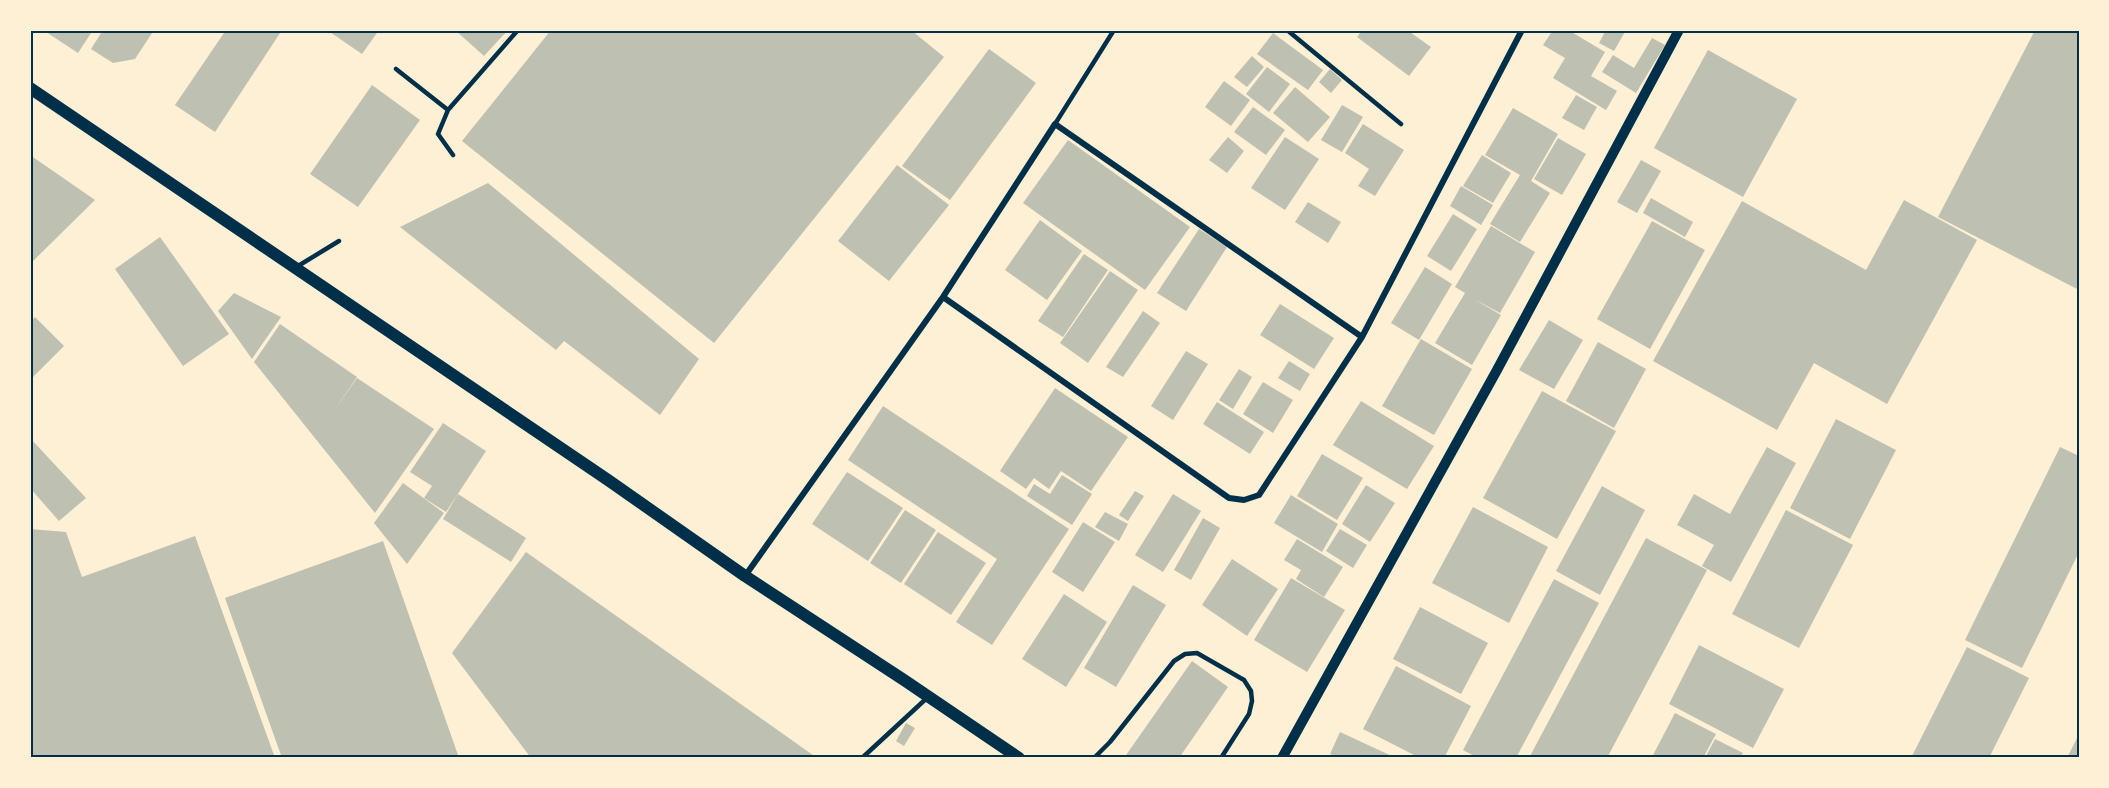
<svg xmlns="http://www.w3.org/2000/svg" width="2109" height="788" font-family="'Times New Roman',serif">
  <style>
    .building { fill: #bec0b2 }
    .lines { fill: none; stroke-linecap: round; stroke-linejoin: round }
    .service { stroke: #003049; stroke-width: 4.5 }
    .minor { stroke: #003049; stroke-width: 6 }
    .tertiary { stroke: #003049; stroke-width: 10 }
    .secondary { stroke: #003049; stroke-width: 12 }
    .neatline { fill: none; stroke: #003049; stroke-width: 2 }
  </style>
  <rect width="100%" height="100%" fill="#fdf0d5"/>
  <path class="building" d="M43,30H93L78,53Z
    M103,30H154L135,59L113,63L91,49Z
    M226,30H282L215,132L175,105Z
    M327,30H379L362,54Z
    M455,30H508L484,56Z
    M551,30H911L944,57L714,343L462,141Z
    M1362,30H1407L1431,47L1409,76L1357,37Z
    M1553,30H1568L1605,52L1591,76L1617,91L1606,110L1553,78L1565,58L1543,45Z
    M1606,30H1626L1614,51L1599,43Z
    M2035,30H2079V290L1938,217Z
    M1273,33L1323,70L1308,90L1257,54Z
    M1652,38L1665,45L1636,93L1602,72L1613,55L1634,68Z
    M989,49L1036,83L950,200L902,166Z
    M1708,50L1797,99L1743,197L1654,148Z
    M1252,56L1264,67L1247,87L1234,77Z
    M1267,67L1290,84L1269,112L1246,94Z
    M1330,69L1342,80L1331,93L1319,82Z
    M1224,81L1250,100L1231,126L1205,107Z
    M372,85L420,120L358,207L310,174Z
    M1295,87L1330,117L1308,142L1273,113Z
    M1576,95L1597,107L1584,130L1562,118Z
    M1342,105L1363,117L1342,152L1321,140Z
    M1253,107L1285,130L1266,155L1234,132Z
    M1513,108L1558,134L1531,181L1550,193L1520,242L1490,224L1520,175L1485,155Z
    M1363,124L1404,150L1375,196L1358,186L1369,169L1345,153Z
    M1228,137L1244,151L1227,173L1209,160Z
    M1285,137L1319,159L1285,210L1251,188Z
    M1558,138L1586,154L1562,195L1534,179Z
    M1068,140L1190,227L1145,290L1023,203Z
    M30,155L95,200L30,264Z
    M1482,155L1511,173L1493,203L1463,186Z
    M1641,160L1661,171L1637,213L1617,202Z
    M897,165L949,205L889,281L838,241Z
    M488,183L699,359L660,415L564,341L556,350L400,227Z
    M1461,186L1493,205L1481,225L1450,206Z
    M1651,198L1693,222L1685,237L1643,213Z
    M1904,200L1977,240L1887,404L1814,363L1777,430L1653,361L1742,201L1866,270Z
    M1308,202L1341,222L1328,243L1295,222Z
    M1453,214L1477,229L1451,271L1427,256Z
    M1040,220L1082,251L1047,300L1005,270Z
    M1652,221L1705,250L1650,349L1597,319Z
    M1491,226L1535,252L1500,313L1474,299L1501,315L1472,365L1435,343L1465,293L1455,287Z
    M1199,229L1227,247L1186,311L1157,293Z
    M160,237L229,334L183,366L115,269Z
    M1084,254L1108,270L1063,337L1038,321Z
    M1425,267L1452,284L1419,340L1391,323Z
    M1110,271L1138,290L1088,363L1060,343Z
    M234,293L281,317L252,359L218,311Z
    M1280,304L1334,338L1314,369L1260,335Z
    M1143,311L1160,323L1123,377L1106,367Z
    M35,317L64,346L30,380V322Z
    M1549,320L1583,340L1554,389L1519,370Z
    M280,324L357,377L333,412L357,378L434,429L375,513L254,362Z
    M1421,339L1472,369L1434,435L1382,406Z
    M1598,342L1646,369L1614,428L1566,401Z
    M1186,351L1208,364L1173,420L1151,406Z
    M1289,361L1310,374L1300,391L1278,378Z
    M1239,369L1252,377L1233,409L1219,400Z
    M1263,382L1293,400L1273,433L1243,414Z
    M1055,388L1128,437L1091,491L1061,471L1049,489L1034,478L1026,489L1000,471Z
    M1542,391L1616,431L1557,539L1483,498Z
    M1361,401L1434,446L1407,489L1333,445Z
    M1217,402L1264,432L1250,454L1203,424Z
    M883,406L1069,529L992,645L956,622L997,559L848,460Z
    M1836,419L1896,450L1850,539L1790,508Z
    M443,423L486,451L446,512L424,498L432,486L410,472Z
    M30,438L86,498L59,521L30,488Z
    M1767,447L1796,463L1731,582L1702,566L1714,545L1677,525L1694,494L1730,514Z
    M2060,447L2079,456V552L2022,668L1965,640Z
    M1322,454L1363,478L1337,520L1297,496Z
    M847,472L903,508L868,561L812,524Z
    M1062,475L1092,494L1072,525L1027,496L1034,484L1050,494Z
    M403,483L444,513L407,564L374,523Z
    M1366,485L1395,503L1370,542L1342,524Z
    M1602,486L1645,510L1600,595L1556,571Z
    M1135,491L1144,496L1128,521L1119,515Z
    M458,494L526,538L511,562L443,519Z
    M1173,494L1201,511L1163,572L1135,555Z
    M1291,495L1338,524L1322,552L1274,523Z
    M1473,507L1548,547L1509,623L1432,583Z
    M905,510L936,530L901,583L870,563Z
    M1786,510L1853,545L1799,648L1732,614Z
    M1105,512L1128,524L1119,541L1095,527Z
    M1203,518L1220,528L1191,580L1174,570Z
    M1083,522L1115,542L1083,592L1052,572Z
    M30,529L66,532L82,577L195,536L275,758H30Z
    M1340,529L1367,545L1353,568L1326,551Z
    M938,532L986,563L951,615L904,584Z
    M1646,538L1707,570L1607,758H1529Z
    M1297,539L1343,567L1324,597L1296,579L1301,570L1284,560Z
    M383,541L459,758H282L225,598Z
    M526,552L817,758H531L452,653Z
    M1232,559L1278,589L1247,636L1202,605Z
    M1291,578L1345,610L1307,672L1254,640Z
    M1554,579L1599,603L1516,758H1478L1463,750Z
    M1133,585L1166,605L1116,687L1084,668Z
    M1064,594L1107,622L1066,687L1022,659Z
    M1420,607L1488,643L1461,694L1393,659Z
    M1699,645L1784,689L1753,748L1669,704Z
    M1967,647L2029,678L1989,758H1911Z
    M1192,661L1228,687L1179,758H1124Z
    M1396,666L1471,706L1444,758H1420L1363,729Z
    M1675,713L1716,734L1703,758L1652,757Z
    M906,723L915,728L904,746L896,741Z
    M1340,732L1396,758H1339L1330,754Z
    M2079,734V758H2067Z
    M1715,739L1743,753L1739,758H1705Z"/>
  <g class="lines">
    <path class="service" d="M1287,30L1401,124
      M396,69L448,110
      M1055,124L1114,30
      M453,155L438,134L448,110L518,30
      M298,266L339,241
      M862,758L928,697
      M1094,758L1110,742L1174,661L1185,654L1197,653L1244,680L1251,691L1252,701L1249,714L1221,758"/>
    <path class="minor" d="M943,297L1229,498L1244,500L1259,495L1362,337L1522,30
      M745,576L943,297L1055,124L1362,337"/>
    <path class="tertiary" d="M1282,758L1497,370L1679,30"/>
    <path class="secondary" d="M30,88L608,480L745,576L904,680L1019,758"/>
  </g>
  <rect width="2109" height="788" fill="none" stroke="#fdf0d5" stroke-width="63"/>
  <rect x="32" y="32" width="2046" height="724" class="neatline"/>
</svg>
